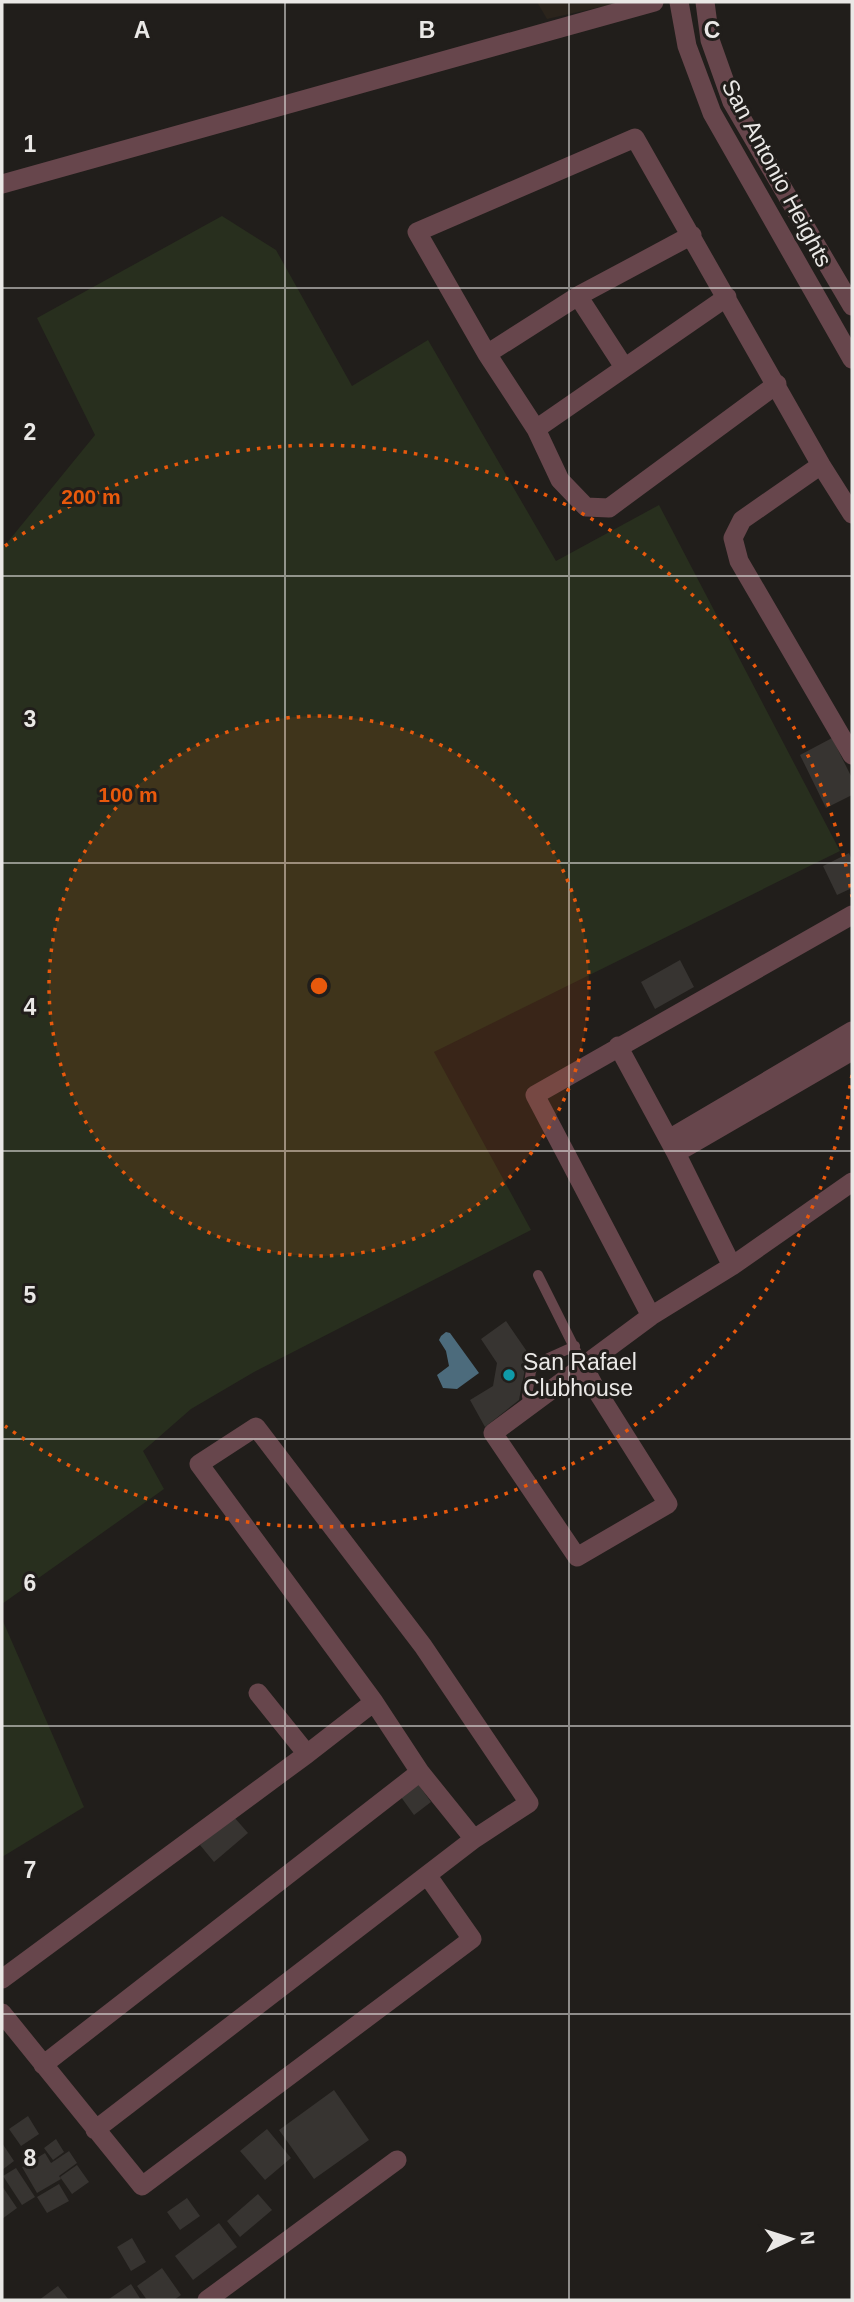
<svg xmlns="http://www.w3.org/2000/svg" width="854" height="2302" font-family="Helvetica,sans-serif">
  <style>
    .built { fill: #2b241c }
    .green { fill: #282f1e }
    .water { fill: #4c6b7c }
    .building { fill: #373431 }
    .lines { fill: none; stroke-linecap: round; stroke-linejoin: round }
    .service { stroke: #67464c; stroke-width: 10 }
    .minor { stroke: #67464c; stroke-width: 19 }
    .grid { fill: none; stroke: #eae8e6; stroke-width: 2; stroke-opacity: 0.55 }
    .ring { fill: none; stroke: #e8590c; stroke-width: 3.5; stroke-dasharray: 3.5 7 }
    .culture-dot { fill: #0f9aa8; stroke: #211e1b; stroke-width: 2.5 }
    .labels { text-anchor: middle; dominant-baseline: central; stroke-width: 6; stroke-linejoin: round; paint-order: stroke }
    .street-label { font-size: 23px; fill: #eae8e6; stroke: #211e1b }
    .poi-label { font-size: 23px; fill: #eae8e6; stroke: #211e1b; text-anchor: start }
    .grid-label { font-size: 23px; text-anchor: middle; font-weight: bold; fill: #eae8e6; stroke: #211e1b; stroke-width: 6; stroke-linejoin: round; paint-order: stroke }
    .centre { fill: #e8590c; stroke: #211e1b; stroke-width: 3.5 }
    .ring-label { font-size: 21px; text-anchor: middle; font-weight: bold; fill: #e8590c; stroke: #211e1b; stroke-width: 6; stroke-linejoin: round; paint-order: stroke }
  </style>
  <rect width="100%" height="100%" fill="#211e1b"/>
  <path class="built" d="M537,2H623L547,19Z"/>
  <path class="green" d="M222,216L276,250L352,386L428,340L556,561L659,505L840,851L434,1052L531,1230L254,1372L191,1409L143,1451L164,1489L2,1604V549L95,435L37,318Z
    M2,1619L84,1807L2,1857Z"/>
  <path class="water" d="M446,1332L450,1333L479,1373L457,1389L443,1388L437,1375L449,1366L446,1351L439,1340L441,1336Z"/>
  <path class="building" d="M832,738L852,778V795L826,808L800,755Z
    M849,853L852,860V888L837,895L823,866Z
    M680,960L694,987L655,1009L641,982Z
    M506,1321L528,1353L519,1400L485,1427L470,1400L493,1386L497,1363L481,1339Z
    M418,1784L431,1802L414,1815L401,1797Z
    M234,1817L248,1833L214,1862L200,1845Z
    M334,2090L369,2140L314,2179L279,2130Z
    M28,2116L39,2134L21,2146L9,2129Z
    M267,2129L291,2158L265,2180L240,2151Z
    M56,2139L64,2152L53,2160L44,2148Z
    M2,2143L14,2161L2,2170Z
    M69,2151L77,2163L59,2176L61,2179L37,2193L22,2167L45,2153L51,2163Z
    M77,2165L89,2182L72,2194L60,2177Z
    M16,2168L35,2197L22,2205L3,2176Z
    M59,2184L69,2201L47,2213L37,2197Z
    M2,2186L17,2208L2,2219Z
    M258,2194L272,2210L240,2237L227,2221Z
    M187,2198L200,2216L180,2230L167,2212Z
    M219,2223L237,2247L193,2280L175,2256Z
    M132,2238L146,2262L131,2271L117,2247Z
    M162,2268L181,2295L174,2300H147L137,2286Z
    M131,2284L141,2300H110L109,2299Z
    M58,2286L69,2300H39Z"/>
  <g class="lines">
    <path class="service" d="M538,1275L584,1367
      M532,1406L528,1403L527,1396L531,1371L535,1364L575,1346"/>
    <path class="minor" d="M679,2L687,46L712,113L852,359
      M705,2L710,40L732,102L852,306
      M2,184L654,2
      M578,296L624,367
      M487,354L578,296L692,235
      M777,384L609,508L586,507L560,480L536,429L487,354L417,232L635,138L821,465L852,514
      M536,429L727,297
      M821,465L742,520L733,538L739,561L852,755
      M618,1046L676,1153L732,1266
      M669,1139L852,1031
      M676,1153L852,1051
      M651,1316L535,1095L852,915
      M584,1367L595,1388L668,1504L577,1557L493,1433L651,1316L732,1266L852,1182
      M258,1693L307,1754
      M2,1979L307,1754L374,1702
      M2,2013L142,2186L472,1939L427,1875
      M43,2065L420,1772
      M95,2130L474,1839L529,1803L423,1646L256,1427L199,1464L374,1702L420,1772L474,1839
      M207,2300L397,2160"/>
  </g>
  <path class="grid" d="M285,2V2300M569,2V2300M2,288H852M2,576H852M2,863H852M2,1151H852M2,1439H852M2,1726H852M2,2014H852"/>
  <circle cx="319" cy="986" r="270" fill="#e8590c" fill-opacity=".12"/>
  <g class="ring">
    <circle cx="319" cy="986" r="270"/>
    <path d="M852 1075A540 540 0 0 1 5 1426M5 546A540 540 0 0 1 852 897"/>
  </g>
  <circle class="culture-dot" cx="509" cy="1375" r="7"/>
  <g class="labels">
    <g class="street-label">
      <text transform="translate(777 173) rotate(62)">San Antonio Heights</text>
    </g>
    <g class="poi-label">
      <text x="523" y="1362">San Rafael<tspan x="523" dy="26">Clubhouse</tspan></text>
    </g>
  </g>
  <g class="grid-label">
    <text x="142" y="38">A</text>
    <text x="427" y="38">B</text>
    <text x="712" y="38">C</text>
    <text x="30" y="152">1</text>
    <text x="30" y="440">2</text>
    <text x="30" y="727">3</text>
    <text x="30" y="1015">4</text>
    <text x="30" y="1303">5</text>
    <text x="30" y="1591">6</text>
    <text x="30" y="1878">7</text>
    <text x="30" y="2166">8</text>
  </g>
  <circle cx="319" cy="986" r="10" class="centre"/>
  <g class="ring-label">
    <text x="91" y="504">200 m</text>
    <text x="128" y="802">100 m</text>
  </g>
  <rect width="854" height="2302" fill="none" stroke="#eae8e6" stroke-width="7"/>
  <g transform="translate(791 2239) rotate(86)" stroke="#211e1b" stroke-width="5" paint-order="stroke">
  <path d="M0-5L12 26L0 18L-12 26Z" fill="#eae8e6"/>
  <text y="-10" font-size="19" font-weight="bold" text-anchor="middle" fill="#eae8e6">N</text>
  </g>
</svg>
